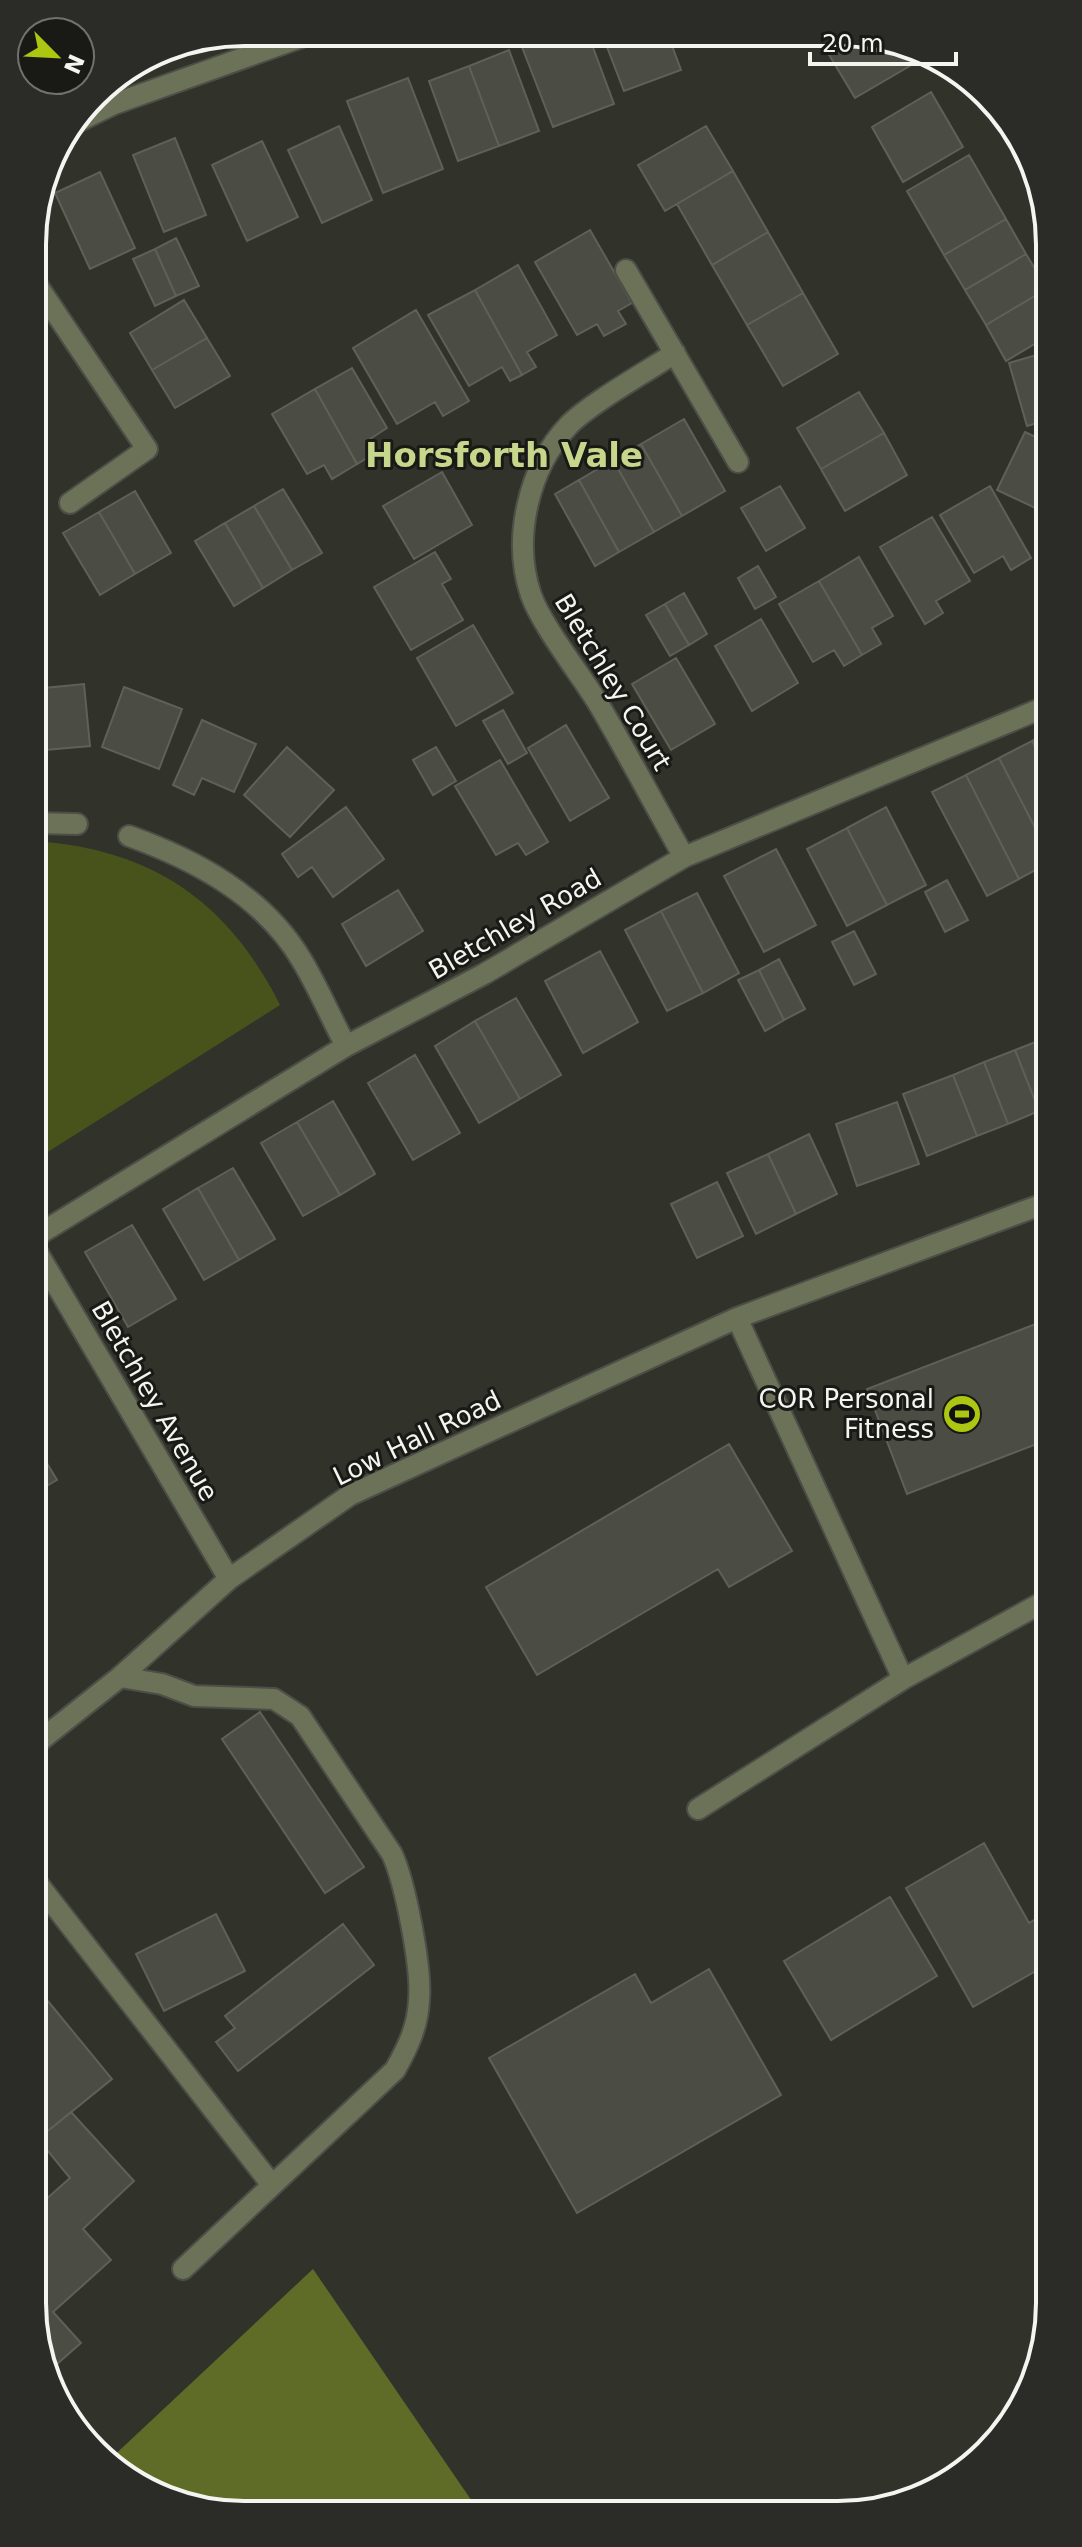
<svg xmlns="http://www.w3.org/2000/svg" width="1082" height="2547" font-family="'DejaVu Sans',sans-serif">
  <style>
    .green { fill: #48531b }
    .forest { fill: #5f6c28 }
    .building { fill: #4b4d44; stroke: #5f6158; stroke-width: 2 }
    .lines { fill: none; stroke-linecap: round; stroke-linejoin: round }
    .minor-casing { stroke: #4c4e47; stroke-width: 24 }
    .minor { stroke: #6b7257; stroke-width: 20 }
    .labels { text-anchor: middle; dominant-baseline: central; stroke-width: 6; stroke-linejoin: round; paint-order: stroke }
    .street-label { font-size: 26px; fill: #f4f5f0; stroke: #191a16 }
    .poi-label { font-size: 26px; fill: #f4f5f0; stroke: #191a16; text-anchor: end }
    .district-label { font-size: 34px; font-weight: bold; fill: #c6d78c; stroke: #191a16 }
    .rim { fill: none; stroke: #f4f5f0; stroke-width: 4 }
  </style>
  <rect width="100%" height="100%" fill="#31332b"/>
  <path class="green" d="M34,841C151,849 227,900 280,1005L35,1160Z"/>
  <path class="forest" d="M313,2269L478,2510L203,2511L106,2463Z"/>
  <path class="building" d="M517,34H547L552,46L588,34L614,104L553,127Z
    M602,34L668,35L681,70L624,91Z
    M846,36H879L920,60L855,98L825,48Z
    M509,50L539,131L499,146L469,66Z
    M469,66L499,146L458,161L429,81Z
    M408,78L443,169L383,193L347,101Z
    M931,92L963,147L903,182L872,127Z
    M339,126L372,200L322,223L288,150Z
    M706,126L733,171L665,211L638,165Z
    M175,138L206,215L164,232L133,155Z
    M262,141L298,217L247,241L212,165Z
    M969,155L1006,219L944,255L907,191Z
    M733,171L768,232L712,265L677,204Z
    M100,172L135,248L90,269L55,193Z
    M1006,219L1026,254L965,290L944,255Z
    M590,230L632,303L618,311L626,324L604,336L597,324L577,335L535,262Z
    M768,232L803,293L747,325L712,265Z
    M176,238L199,286L176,296L155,249Z
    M155,249L176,296L155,306L133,259Z
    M1026,254L1043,282V291L986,325L965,290Z
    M518,265L557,335L527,352L536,367L522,375L475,290Z
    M475,290L522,375L510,381L502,367L469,386L428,315Z
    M1043,291V339L1006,361L986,325Z
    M803,293L838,354L783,386L747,325Z
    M184,300L207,338L152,370L130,333Z
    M416,310L469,401L443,416L435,402L397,424L353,348Z
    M33,325L46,349L33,357Z
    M207,338L230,376L175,408L152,370Z
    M1043,353L1044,421L1027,426L1009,363Z
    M352,368L387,428L370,439L377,452L357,464L315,389Z
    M315,389L357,464L332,479L324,465L307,474L272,414Z
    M859,392L884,433L821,469L797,428Z
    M684,419L725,491L682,516L641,444Z
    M1025,432L1044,441V512L997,490Z
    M884,433L907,475L845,511L821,469Z
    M641,444L682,516L654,532L613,460Z
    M613,460L654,532L619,552L579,480Z
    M442,472L472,525L414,559L383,506Z
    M579,480L619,552L595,566L555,494Z
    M780,486L805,528L766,551L741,508Z
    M990,486L1031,558L1011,570L1003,556L974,573L940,515Z
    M283,489L322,553L292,570L254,506Z
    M135,491L171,553L135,574L99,512Z
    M254,506L292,570L263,588L225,523Z
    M99,512L135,574L100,595L63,533Z
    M932,517L970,581L936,601L943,613L925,624L880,547Z
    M225,523L263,588L234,606L195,541Z
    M435,552L451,579L442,584L463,620L411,650L374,587Z
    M859,557L893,616L872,628L881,644L862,655L819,581Z
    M758,566L776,597L755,609L738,578Z
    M819,581L862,655L844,666L834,650L813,662L779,604Z
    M684,593L707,634L689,645L665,604Z
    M665,604L689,645L670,656L646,615Z
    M761,619L798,683L752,711L715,646Z
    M473,625L513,693L456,726L417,658Z
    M676,658L715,724L671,750L632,684Z
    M84,684L90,746L34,751V689Z
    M124,687L182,709L159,769L102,747Z
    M503,710L527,753L508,764L483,721Z
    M202,720L256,744L234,792L202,778L194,795L173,785Z
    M566,725L609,798L570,821L528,748Z
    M1045,734V766L1032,741Z
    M1032,741L1045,766V847L999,758Z
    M287,747L334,790L290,837L244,795Z
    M436,747L456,781L433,795L413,760Z
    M999,758L1045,847V865L1019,879L966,775Z
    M500,760L548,842L526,855L518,843L496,855L455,786Z
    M966,775L1019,879L987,896L932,792Z
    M346,807L384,859L333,897L312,867L298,877L282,854Z
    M886,807L926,885L887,905L847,828Z
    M847,828L887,905L847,926L807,849Z
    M776,849L816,925L764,952L724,876Z
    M947,880L968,920L945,932L925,892Z
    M398,890L423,931L366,966L342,924Z
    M697,893L739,973L703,993L661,911Z
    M661,911L703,993L667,1011L625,930Z
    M854,931L876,974L854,985L832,942Z
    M600,951L638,1022L583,1053L545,981Z
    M779,959L805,1009L784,1020L759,970Z
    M759,970L784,1020L765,1031L738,980Z
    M516,998L561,1075L520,1099L475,1021Z
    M475,1021L520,1099L479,1123L435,1046Z
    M1046,1038V1109L1039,1111L1015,1050Z
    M1015,1050L1039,1111L1008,1124L984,1062Z
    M415,1055L460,1133L413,1160L368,1083Z
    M984,1062L1008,1124L977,1136L953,1075Z
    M953,1075L977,1136L927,1156L903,1094Z
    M333,1101L375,1174L340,1195L297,1122Z
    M897,1102L919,1164L857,1186L836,1124Z
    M297,1122L340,1195L303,1216L261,1143Z
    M809,1134L837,1194L796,1214L768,1154Z
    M768,1154L796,1214L756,1234L727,1173Z
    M233,1168L275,1239L239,1260L198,1188Z
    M717,1182L743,1236L697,1258L671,1204Z
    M198,1188L239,1260L204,1280L163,1209Z
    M132,1225L176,1299L128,1327L85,1252Z
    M1046,1320L1047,1440L907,1494L867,1389Z
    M729,1444L792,1551L729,1587L718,1569L537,1675L486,1587Z
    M36,1445L57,1480L36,1492Z
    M260,1712L364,1867L325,1893L222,1739Z
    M984,1843L1029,1923L1048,1912V1964L973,2007L906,1888Z
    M890,1897L937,1976L831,2040L784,1961Z
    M216,1914L245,1971L164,2011L136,1954Z
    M343,1924L374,1965L238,2071L216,2042L235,2028L225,2016Z
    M709,1969L781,2095L577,2213L489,2058L635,1974L651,2003Z
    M38,1989L112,2079L38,2139Z
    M71,2112L134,2181L83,2229L111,2260L53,2312L81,2343L48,2372L39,2357V2198L43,2202L70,2178L38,2139Z"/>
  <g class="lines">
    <g class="minor-casing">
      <path id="minor" d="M75,123L114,104L316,32
        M626,270L738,462
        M33,279L147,449L70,503
        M675,353C646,372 591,403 569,425C528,468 512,539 531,595C541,624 580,674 598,703C628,754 655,806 684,857
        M34,823L77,824
        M129,836C196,860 263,896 301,959C318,987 331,1018 346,1046
        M36,1236L346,1046L484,974L684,857L1045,707
        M36,1250L229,1579
        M737,1318L903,1679
        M120,1677L162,1684L194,1696L274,1699L300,1716L392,1854C405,1882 422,1968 419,2000C418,2026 408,2047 395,2070L183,2269
        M37,1743L120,1677L229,1579L350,1495L737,1318L1046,1203
        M698,1809L903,1679L1047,1600
        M38,1884L272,2185"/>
    </g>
    <use href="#minor" class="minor"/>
  </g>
  <defs>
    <g id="stadium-disc" transform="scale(2)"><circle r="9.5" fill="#acc612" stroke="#191a16"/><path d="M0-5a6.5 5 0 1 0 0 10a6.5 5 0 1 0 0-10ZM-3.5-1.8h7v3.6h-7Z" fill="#111"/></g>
  </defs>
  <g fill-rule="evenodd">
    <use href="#stadium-disc" x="962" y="1414"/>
  </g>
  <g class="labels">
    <g class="street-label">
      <text transform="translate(613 682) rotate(59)">Bletchley Court</text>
      <text transform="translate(515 924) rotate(-30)">Bletchley Road</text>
      <text transform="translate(155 1401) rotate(60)">Bletchley Avenue</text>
      <text transform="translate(417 1438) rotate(-26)">Low Hall Road</text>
    </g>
    <g class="poi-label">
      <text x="934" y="1399">COR Personal<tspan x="934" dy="30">Fitness</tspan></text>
    </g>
    <g class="district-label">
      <text x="504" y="455">Horsforth Vale</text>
    </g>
  </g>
  <path d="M0 0H1082V2547H0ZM244 46H838A198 198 0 0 1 1036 244V2303A198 198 0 0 1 838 2501H244A198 198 0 0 1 46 2303V244A198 198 0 0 1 244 46Z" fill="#2b2c27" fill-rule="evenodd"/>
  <path class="rim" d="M244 46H838A198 198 0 0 1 1036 244V2303A198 198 0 0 1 838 2501H244A198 198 0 0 1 46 2303V244A198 198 0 0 1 244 46Z"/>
  <g transform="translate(56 56) rotate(114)"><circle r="38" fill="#191a16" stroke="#71726d" stroke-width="2"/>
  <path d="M0-6L14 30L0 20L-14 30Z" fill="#acc612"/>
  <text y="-12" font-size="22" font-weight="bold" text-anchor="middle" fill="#f4f5f0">N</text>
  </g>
  <path d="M810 52v12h146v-12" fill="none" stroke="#f4f5f0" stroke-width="4"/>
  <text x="822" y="52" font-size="24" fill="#f4f5f0" stroke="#191a16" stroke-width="6" paint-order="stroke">20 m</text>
</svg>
